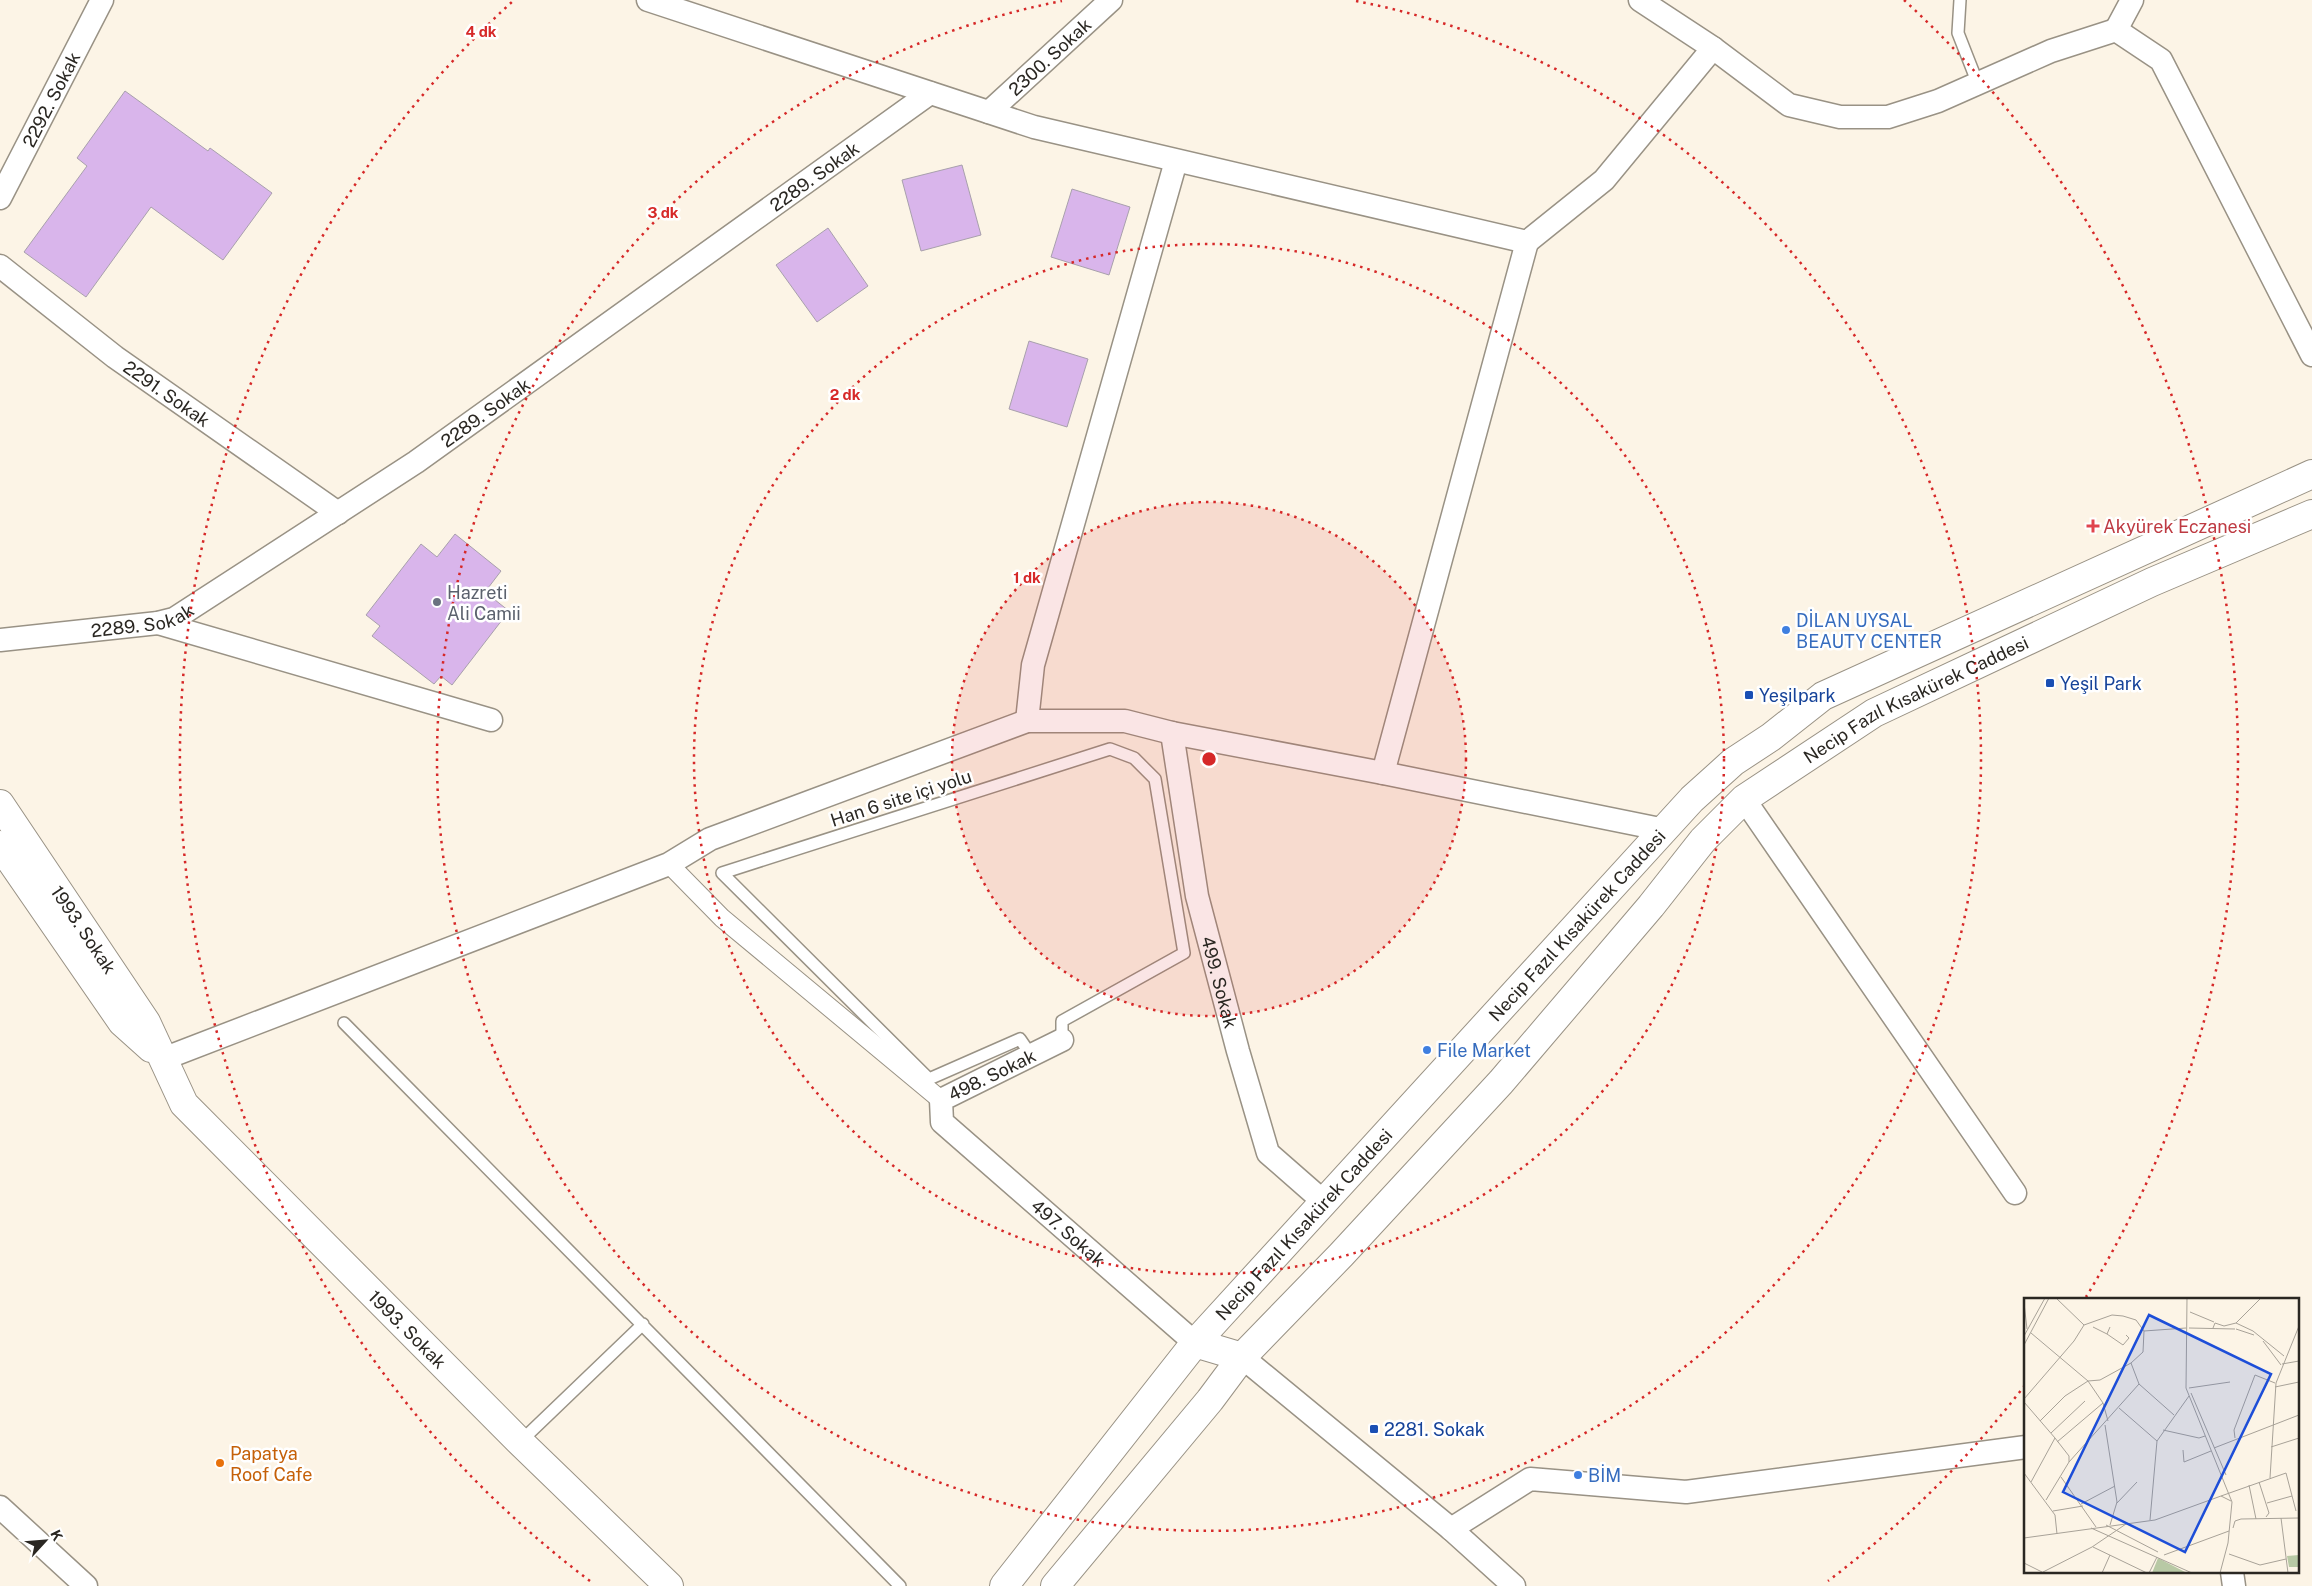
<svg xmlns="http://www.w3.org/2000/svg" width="2312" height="1586" font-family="'Public Sans',sans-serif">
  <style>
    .building { fill: #d9b5eb; stroke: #a8a0ac }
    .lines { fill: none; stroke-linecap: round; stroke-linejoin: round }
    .service-casing { stroke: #999285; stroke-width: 14 }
    .pedestrian-casing { stroke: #999285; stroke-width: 20 }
    .minor-casing { stroke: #999285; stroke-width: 25 }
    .tertiary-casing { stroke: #999285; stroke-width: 30 }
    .secondary-casing { stroke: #999285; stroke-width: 30 }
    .service { stroke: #fff; stroke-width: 11 }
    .pedestrian { stroke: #fff; stroke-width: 18 }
    .minor { stroke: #fff; stroke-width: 22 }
    .tertiary { stroke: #fff; stroke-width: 28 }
    .secondary { stroke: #fff; stroke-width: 28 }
    .ring { fill: none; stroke: #d62828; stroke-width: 2.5; stroke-dasharray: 2.5 5 }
    .health-dot { fill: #e0444e; stroke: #fff; stroke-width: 2 }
    .worship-dot { fill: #6b7280; stroke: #fff; stroke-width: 2 }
    .shop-dot { fill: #3f7fe0; stroke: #fff; stroke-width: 2 }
    .transit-dot { fill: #1a4fb4; stroke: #fff; stroke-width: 2 }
    .food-dot { fill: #e8710a; stroke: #fff; stroke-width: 2 }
    .labels { text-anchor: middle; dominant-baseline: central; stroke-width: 5; stroke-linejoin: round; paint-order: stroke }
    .street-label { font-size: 18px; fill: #2a2722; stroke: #fff }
    .health-label { font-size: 18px; fill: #be3a42; stroke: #fff; text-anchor: start }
    .worship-label { font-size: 18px; fill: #5b616d; stroke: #fff; text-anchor: start }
    .shop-label { font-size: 18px; fill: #366cbe; stroke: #fff; text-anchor: start }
    .transit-label { font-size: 18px; fill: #164399; stroke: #fff; text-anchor: start }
    .food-label { font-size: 18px; fill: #c56008; stroke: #fff; text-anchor: start }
    .inset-road { fill: none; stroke: #a8a298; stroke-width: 1 }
    .view { fill: #1d4ed8; fill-opacity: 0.15; stroke: #1d4ed8; stroke-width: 2.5 }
    .inset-edge { fill: none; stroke: #2a2722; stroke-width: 2.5 }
    .centre { fill: #d62828; stroke: #fff; stroke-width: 2.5 }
    .ring-label { font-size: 15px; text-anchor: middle; font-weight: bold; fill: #d62828; stroke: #fff; stroke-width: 5; stroke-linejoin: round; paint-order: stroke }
  </style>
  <rect width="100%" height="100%" fill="#fcf4e6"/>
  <path class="building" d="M125,91L208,151L210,148L272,193L223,260L151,207L86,297L24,252L87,166L77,158Z
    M962,165L981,235L921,251L902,180Z
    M1072,189L1130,207L1109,275L1051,257Z
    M828,228L868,286L817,322L776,265Z
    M1029,341L1088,359L1067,427L1009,409Z
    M455,534L501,571L485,592L509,611L452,685L441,676L434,684L372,636L380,626L366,615L421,544L437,557Z"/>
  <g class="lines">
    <g class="service-casing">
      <path id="service" d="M1960,0L1958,33L1978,84
        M344,1023L900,1586
        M1031,1055L1020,1039L929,1079L722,873L1110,749L1134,758L1155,779L1184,953L1062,1021V1040
        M520,1442L643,1324"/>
    </g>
    <g class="pedestrian-casing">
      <path id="pedestrian" d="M669,864L722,918L941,1100"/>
    </g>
    <g class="minor-casing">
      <g id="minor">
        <path d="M648,0L1034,127L1527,242L1604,180L1713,48L1789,105L1840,117H1888L1938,101L2051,51L2116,30L2161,60L2312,355"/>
        <path d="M1640,0L1713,48"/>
        <path d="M2116,30L2132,0"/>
        <path id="s1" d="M989,112L1111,0"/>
        <path id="s2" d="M0,198L102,0"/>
        <path id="s3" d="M0,266L115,357L338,513"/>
        <path d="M158,623L491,720"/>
        <path id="s4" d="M0,640L158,623L174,619L416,462L930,93"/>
        <path d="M1027,721L1033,665L1176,161"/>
        <path id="s5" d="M1172,733L1197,896L1238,1051L1268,1153L1324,1202"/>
        <path d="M1383,773L1527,242"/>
        <path d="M1744,799L2015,1193"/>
        <path id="s6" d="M1062,1040L941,1100L942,1122L1195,1343"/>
        <path d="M163,1059L669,864L710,839L1027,721H1125L1172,733L1383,773L1665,830"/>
        <path d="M1242,1357L1451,1529L1514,1586"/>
        <path d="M0,1507L86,1586"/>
        <path d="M1451,1529L1530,1479L1686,1492L2026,1447"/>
        <path d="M2232,1572L2234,1586"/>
      </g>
    </g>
    <g class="tertiary-casing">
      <g id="tertiary">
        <path id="s7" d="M0,804L146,1022L184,1104L520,1442L669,1586"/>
        <path d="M0,845L122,1022L151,1048"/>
      </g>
    </g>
    <g class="secondary-casing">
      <g id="secondary">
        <path d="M1195,1343L1242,1357"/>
        <path id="s8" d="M1004,1586L1195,1343L1692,799L1733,762L1771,737L1823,696L2312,474"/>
        <path id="s9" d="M1055,1586L1210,1400L1242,1357L1341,1255L1501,1082L1651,906L1703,840L1744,799L1874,713L2152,582L2312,514"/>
      </g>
    </g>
    <use href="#service" class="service"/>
    <use href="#pedestrian" class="pedestrian"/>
    <use href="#minor" class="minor"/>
    <use href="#tertiary" class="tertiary"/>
    <use href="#secondary" class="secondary"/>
  </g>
  <circle cx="1209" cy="759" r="257" fill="#d62828" fill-opacity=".12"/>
  <g class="ring">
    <circle cx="1209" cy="759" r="257"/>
    <circle cx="1209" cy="759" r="515"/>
    <path d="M1356 1A772 772 0 1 1 1062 1"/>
    <path d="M2025 1385A1029 1029 0 0 1 1828 1581M590 1581A1029 1029 0 0 1 514 0M1904 0A1029 1029 0 0 1 2086 1297"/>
  </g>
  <path class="health-dot" d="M2090.5 518.5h5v5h5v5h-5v5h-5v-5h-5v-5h5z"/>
  <circle class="worship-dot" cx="437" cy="602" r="5"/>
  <g class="shop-dot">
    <circle cx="1786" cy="630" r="5"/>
    <circle cx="1427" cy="1050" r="5"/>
    <circle cx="1578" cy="1475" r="5"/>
  </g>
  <g class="transit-dot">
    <rect x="2045" y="678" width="10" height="10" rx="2.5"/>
    <rect x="1744" y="690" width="10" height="10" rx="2.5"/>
    <rect x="1369" y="1424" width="10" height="10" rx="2.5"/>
  </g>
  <circle class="food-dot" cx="220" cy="1463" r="5"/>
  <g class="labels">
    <g class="street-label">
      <text stroke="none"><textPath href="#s1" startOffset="82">2300. Sokak</textPath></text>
      <text stroke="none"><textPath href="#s2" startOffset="111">2292. Sokak</textPath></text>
      <text stroke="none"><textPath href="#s4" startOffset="954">2289. Sokak</textPath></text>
      <text stroke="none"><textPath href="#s3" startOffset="210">2291. Sokak</textPath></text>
      <text stroke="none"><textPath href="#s4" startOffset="549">2289. Sokak</textPath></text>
      <text stroke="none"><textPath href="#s4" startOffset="144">2289. Sokak</textPath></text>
      <text stroke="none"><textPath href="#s9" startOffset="1246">Necip Fazıl Kısakürek Caddesi</textPath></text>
      <text transform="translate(901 798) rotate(-18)">Han 6 site içi yolu</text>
      <text stroke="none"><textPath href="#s8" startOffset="875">Necip Fazıl Kısakürek Caddesi</textPath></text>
      <text stroke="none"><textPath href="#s7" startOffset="151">1993. Sokak</textPath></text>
      <text stroke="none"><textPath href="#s5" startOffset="254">499. Sokak</textPath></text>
      <text transform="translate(992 1075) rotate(-26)">498. Sokak</text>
      <text stroke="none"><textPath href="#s8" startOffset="470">Necip Fazıl Kısakürek Caddesi</textPath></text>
      <text stroke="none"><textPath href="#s6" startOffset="325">497. Sokak</textPath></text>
      <text stroke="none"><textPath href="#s7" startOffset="670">1993. Sokak</textPath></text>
    </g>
    <g class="health-label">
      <text x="2103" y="526">Akyürek Eczanesi</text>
    </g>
    <g class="worship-label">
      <text x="447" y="592">Hazreti<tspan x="447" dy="21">Ali Camii</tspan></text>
    </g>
    <g class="shop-label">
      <text x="1796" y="620">DİLAN UYSAL<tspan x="1796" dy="21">BEAUTY CENTER</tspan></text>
      <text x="1437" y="1050">File Market</text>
      <text x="1588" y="1475">BİM</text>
    </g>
    <g class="transit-label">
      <text x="2060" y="683">Yeşil Park</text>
      <text x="1759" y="695">Yeşilpark</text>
      <text x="1384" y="1429">2281. Sokak</text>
    </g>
    <g class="food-label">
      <text x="230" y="1453">Papatya<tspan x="230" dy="21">Roof Cafe</tspan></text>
    </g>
  </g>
  <g transform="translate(2024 1298)">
    <rect width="275" height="275" fill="#fcf4e6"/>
    <path d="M275,257V269H265L263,258ZM134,260L163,275H128Z" fill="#b8c9a5"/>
    <path class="inset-road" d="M32,0L60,27M163,0L162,90L208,204L204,245L196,275M0,5L3,31M166,14L190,24M212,25L229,33L260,58M60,27L88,17L99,18L112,22L120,33M69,29L83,36L86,29M165,30L211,31M189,30L191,25L200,28L212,25L237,0M212,31L230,37M7,35L64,83L76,82L107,65M83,36L99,47L105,40L102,37M0,38L21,0M239,43L257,67M0,47L25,0M258,66L275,63M115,86L150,117M251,89L275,84M165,90L206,84M167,95L202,177M0,101L50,43L60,27M0,104L31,140L7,184M95,110L133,143M16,123L41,98L64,83L79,105L84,123M81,127L93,204L86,227M139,132L175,140L181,138M27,135L61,103M211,140L210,132L231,77L251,85M33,144L79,105M247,149L275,140M190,150L275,117M159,152L160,164L187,153M45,164L115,86L107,65L119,54L120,33L162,30M0,175L31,217L33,236M37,179L72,229M246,180L252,85L275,28M235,184L245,215L242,219M225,187L232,221M22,202L45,164V158L31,140M207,203L197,198L262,175L272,213M93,205L113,184M243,205L268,198M57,206L91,188M29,213L59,208M257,220L264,275M126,222L133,143L165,98M82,227L134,254M67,230L168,275M209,230L211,223L217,221L275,220M0,240L131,222L197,198M69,249L123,275M205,256L236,267L262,261M140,257L205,233M0,265L20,275M19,274L68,249L102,226M78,275L86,257M125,275L133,259"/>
    <path class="view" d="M125,17L247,76L161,254L39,194Z"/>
    <rect width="275" height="275" class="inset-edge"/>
  </g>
  <circle cx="1209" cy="759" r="8" class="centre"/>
  <g class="ring-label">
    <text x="481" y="37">4 dk</text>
    <text x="663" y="218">3 dk</text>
    <text x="845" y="400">2 dk</text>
    <text x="1027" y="583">1 dk</text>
  </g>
  <g transform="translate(45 1541) rotate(64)" stroke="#ffffff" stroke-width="4" paint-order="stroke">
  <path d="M0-4L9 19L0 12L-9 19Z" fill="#2a2722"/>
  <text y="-8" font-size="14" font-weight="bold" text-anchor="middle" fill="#2a2722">K</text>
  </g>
</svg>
